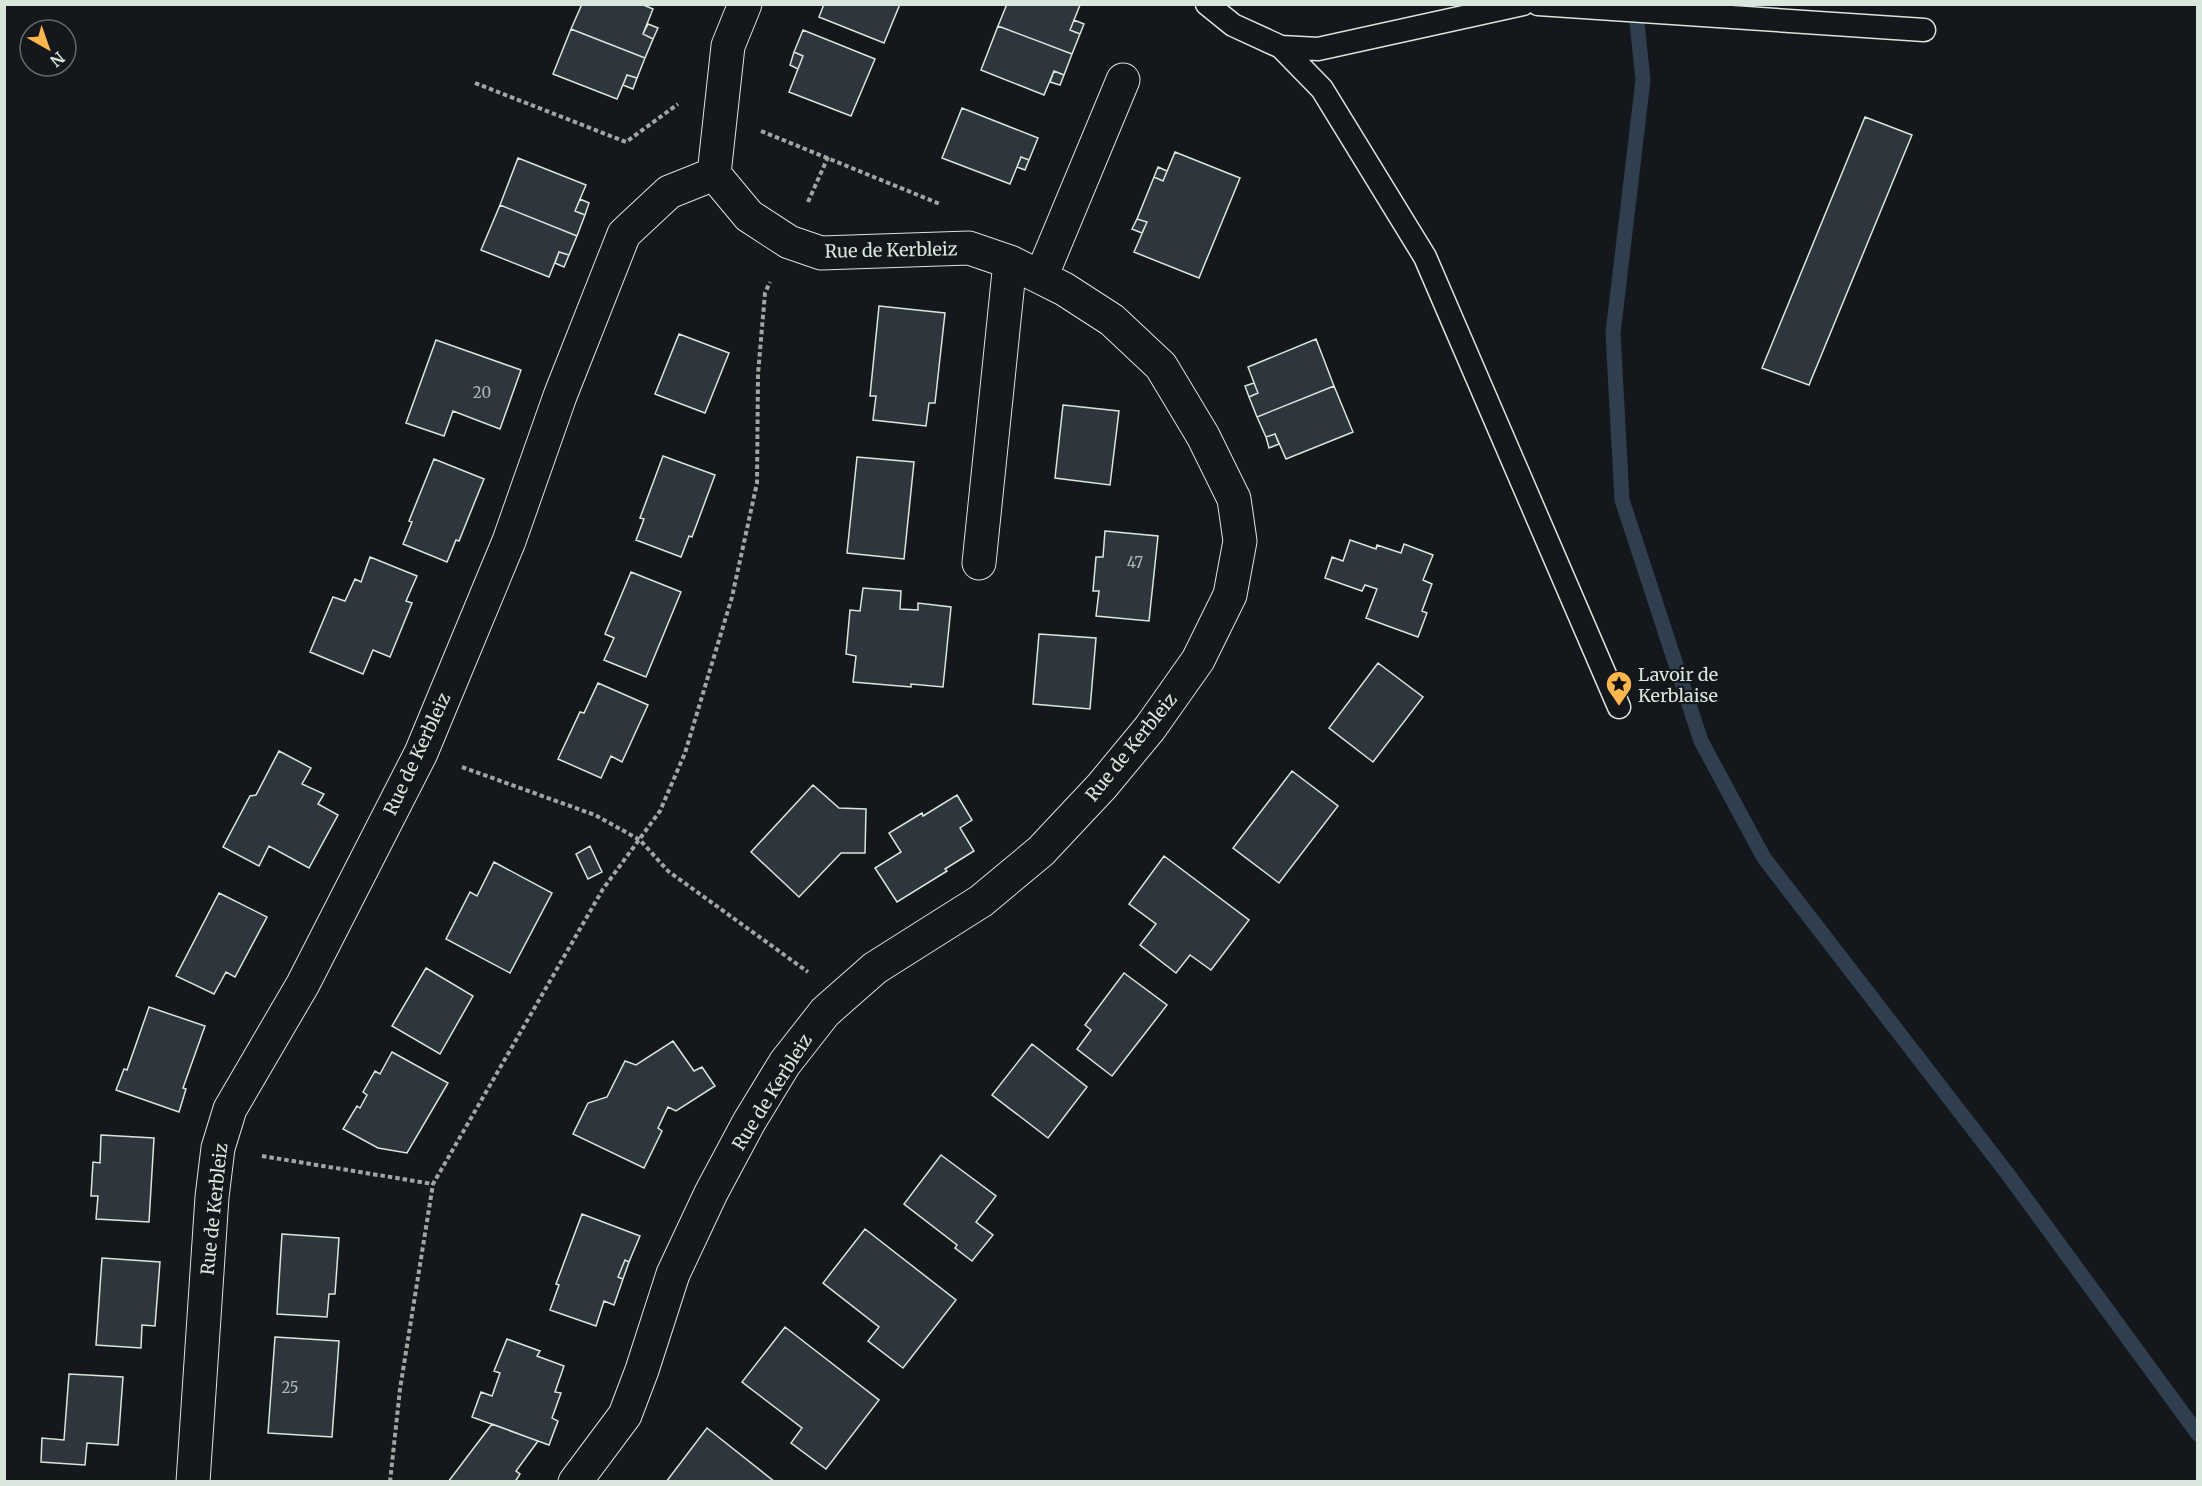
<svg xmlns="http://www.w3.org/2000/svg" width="2202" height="1486" font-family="Merriweather,serif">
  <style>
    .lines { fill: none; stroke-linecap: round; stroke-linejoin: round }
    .stream { stroke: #2f3f4d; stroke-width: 15 }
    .building { fill: #2c363c; stroke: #d8e6dc; stroke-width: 1.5 }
    .lane-casing { stroke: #d8e6dc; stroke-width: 25 }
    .street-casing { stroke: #d8e6dc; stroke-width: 35 }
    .path { stroke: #9da8a2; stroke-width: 4; stroke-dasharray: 4.5 3; stroke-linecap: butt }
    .lane { stroke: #14181c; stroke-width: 22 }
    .street { stroke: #14181c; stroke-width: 33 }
    .labels { text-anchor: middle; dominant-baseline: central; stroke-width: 4.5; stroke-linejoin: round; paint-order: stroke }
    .number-label { font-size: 15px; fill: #adbab4 }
    .street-label { font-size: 18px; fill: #d8e6dc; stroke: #14181c }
    .poi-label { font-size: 18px; fill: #d8e6dc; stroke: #14181c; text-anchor: start }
  </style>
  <rect width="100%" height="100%" fill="#14181c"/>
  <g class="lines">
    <path class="stream" d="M1635,4L1643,80L1613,333L1622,500L1701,741L1764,858L2007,1173L2198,1434"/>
  </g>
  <path class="building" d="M582,4H641L653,9L643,34L653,39L645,58L571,29Z
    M824,4H900L884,43L819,17Z
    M1007,4L1080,5L1070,30L1080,34L1072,54L998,26Z
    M1074,20L1084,24L1080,34L1070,30Z
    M648,24L658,28L653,39L643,34Z
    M998,26L1072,54L1064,75L1054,71L1044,95L981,70Z
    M571,29L645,58L637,78L627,75L617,99L553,74Z
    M803,30L875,59L851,116L789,92L803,56L794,52Z
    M794,52L803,56L798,69L790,65Z
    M1054,71L1064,75L1060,85L1050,82Z
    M627,75L637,78L633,89L623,85Z
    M962,108L1038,138L1029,160L1021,157L1010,184L942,158Z
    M1865,117L1912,135L1809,385L1762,368Z
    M1175,152L1240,178L1199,278L1134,252L1147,222L1137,219L1154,177L1163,181Z
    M1021,157L1029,160L1025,170L1017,167Z
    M518,158L586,185L575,211L585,215L577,236L500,205Z
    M1158,167L1167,171L1163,181L1154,177Z
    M580,199L589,203L585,215L575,211Z
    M500,205L577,236L569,255L559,252L549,277L481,250Z
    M1137,219L1147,222L1142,233L1132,229Z
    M559,252L569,255L564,267L555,263Z
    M879,306L945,313L935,403H929L926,426L873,420L876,396H870Z
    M679,334L729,353L705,413L655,394Z
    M1316,339L1334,386L1257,417L1249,397L1258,393L1248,367Z
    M436,340L521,370L500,429L453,411L444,436L406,423Z
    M1254,383L1258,393L1249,397L1245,386Z
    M1334,386L1353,432L1286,459L1275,434L1266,437L1257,417Z
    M1063,405L1119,411L1110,485L1055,478Z
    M1275,434L1279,444L1269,448L1266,437Z
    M663,456L715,475L692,537L689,536L681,557L636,540L644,519L640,518Z
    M857,457L914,462L904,559L847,553Z
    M434,459L484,479L459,541L456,540L447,562L403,544L412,522L409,521Z
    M1105,531L1158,536L1149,621L1096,616L1099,591H1093L1096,557H1103Z
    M1350,540L1376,549L1377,545L1401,553L1404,544L1433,555L1423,580L1432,584L1422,611L1427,613L1418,637L1366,618L1377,589L1365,585L1362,591L1325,578L1332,557L1343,561Z
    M370,557L417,576L406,601L412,603L390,657L373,650L363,674L310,652L333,597L345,601L355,579L361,582Z
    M631,572L681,592L646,677L604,660L614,638L605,634Z
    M863,588L901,591L900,609L918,610V603L951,607L943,687L911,684V687L853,682L856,656L846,654L850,610L860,611Z
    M1039,634L1096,638L1090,709L1033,704Z
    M1378,663L1423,697L1373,762L1329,728Z
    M598,683L648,705L622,762L611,756L601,778L558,759L580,712L584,713Z
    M279,751L311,768L302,784L324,794L318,804L338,815L309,868L269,846L259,866L223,847L250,796L256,795Z
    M1292,771L1338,806L1279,883L1233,848Z
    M813,785L839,808L866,809L865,853H841L799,897L751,852Z
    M957,795L972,820L960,828L974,851L945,869L947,871L897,902L875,868L901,852L889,833L922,813L923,816Z
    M590,846L602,872L588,879L576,854Z
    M1164,856L1249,920L1211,970L1190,955L1176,973L1140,945L1156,924L1129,904Z
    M494,862L552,893L510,973L446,939L470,892L477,896Z
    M219,893L267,917L235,977L226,972L214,994L176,976Z
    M426,968L473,996L440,1054L392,1026Z
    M1124,973L1167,1005L1112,1076L1077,1049L1091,1030L1085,1025Z
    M149,1007L205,1026L183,1088L186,1089L179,1112L116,1090L124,1069L127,1070Z
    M673,1041L694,1071L702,1067L715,1086L676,1111L668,1107L658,1128L662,1131L644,1168L573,1134L588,1103L607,1097L625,1061L636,1065Z
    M1032,1044L1087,1087L1048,1138L992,1095Z
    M392,1052L448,1083L407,1153L378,1148L343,1129L357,1106L360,1108L367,1095L363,1092L375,1071L380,1074Z
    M101,1135L154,1138L149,1222L96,1219L98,1196H91L93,1162L100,1163Z
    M941,1155L996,1196L976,1222L993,1235L972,1261L955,1248L957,1245L904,1204Z
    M582,1214L640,1236L629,1262L625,1260L618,1277L623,1279L614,1305L604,1301L596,1326L550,1310L559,1285L556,1284Z
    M865,1229L956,1300L903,1368L868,1341L879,1327L823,1283Z
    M282,1234L339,1238L335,1294H329L327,1317L277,1314Z
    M102,1258L160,1262L155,1326L142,1325L141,1348L96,1345Z
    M625,1260L629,1262L623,1279L618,1277Z
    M785,1327L879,1400L826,1469L791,1443L802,1428L742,1382Z
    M275,1337L339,1341L332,1437L268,1433Z
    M507,1339L540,1351L537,1356L564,1366L555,1392L561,1393L552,1418L558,1421L549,1445L472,1417L481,1392L492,1396L500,1373L494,1371Z
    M69,1374L123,1377L118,1445L87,1443L85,1465L41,1462L42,1438L64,1440Z
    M492,1424L538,1441L516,1471L520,1474L515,1482H448Z
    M707,1428L775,1482H666Z"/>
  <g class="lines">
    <g class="lane-casing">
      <path id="lane" d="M1207,4L1233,25L1281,47L1318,49L1523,4
        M1538,4L1924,30
        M1281,47L1322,89L1425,257L1619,707"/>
    </g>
    <g class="street-casing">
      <path id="street" d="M1041,277L1123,80
        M979,563L1010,262
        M193,1482L212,1197L218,1148L230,1109L303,984L421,753L509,541L560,396L624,234L669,192L714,174
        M575,1482L625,1415L642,1370L673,1274L711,1193L749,1122L785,1063L825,1012L875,968L981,901L1041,851L1102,786L1150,728L1198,660L1230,595L1240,541L1234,499L1203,436L1161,366L1112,320L1064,289L1010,262L969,248L821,253L789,242L749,216L714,174L728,46L745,4"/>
    </g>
    <path class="path" d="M475,83L626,142L678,104
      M761,131L940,204
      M808,202L828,157
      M462,767L595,815L640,840L668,871L808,972
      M262,1156L433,1184
      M390,1482L400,1389L433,1184L603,889L660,811L685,753L732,597L757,483L758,374L765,293L770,282"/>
    <use href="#lane" class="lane"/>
    <use href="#street" class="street"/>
  </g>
  <defs>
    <g id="sight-pin" transform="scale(1.35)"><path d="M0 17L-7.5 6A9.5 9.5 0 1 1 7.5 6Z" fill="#ffb74d" stroke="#14181c"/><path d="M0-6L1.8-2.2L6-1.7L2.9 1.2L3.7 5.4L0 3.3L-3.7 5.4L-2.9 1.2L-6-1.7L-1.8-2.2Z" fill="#111"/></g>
  </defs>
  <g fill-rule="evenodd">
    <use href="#sight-pin" x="1619" y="684"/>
  </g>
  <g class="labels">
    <g class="number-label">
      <text x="482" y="392">20</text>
      <text x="1135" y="562">47</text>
      <text x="290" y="1387">25</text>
    </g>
    <g class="street-label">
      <text transform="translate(891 250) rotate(-1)">Rue de Kerbleiz</text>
      <text transform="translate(1131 747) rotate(-51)">Rue de Kerbleiz</text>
      <text transform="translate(417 754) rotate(-65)">Rue de Kerbleiz</text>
      <text transform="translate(772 1092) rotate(-58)">Rue de Kerbleiz</text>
      <text transform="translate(214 1209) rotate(-84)">Rue de Kerbleiz</text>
    </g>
    <g class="poi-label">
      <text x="1638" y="674">Lavoir de<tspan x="1638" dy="21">Kerblaise</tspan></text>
    </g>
  </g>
  <rect width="2202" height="1486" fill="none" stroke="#d8e6dc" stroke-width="12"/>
  <g transform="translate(48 48) rotate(140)"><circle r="28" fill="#14181c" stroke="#626a69" stroke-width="1.5"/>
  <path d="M0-4.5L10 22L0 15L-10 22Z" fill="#ffb74d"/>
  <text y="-9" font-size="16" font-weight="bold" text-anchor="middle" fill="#d8e6dc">N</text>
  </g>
</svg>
